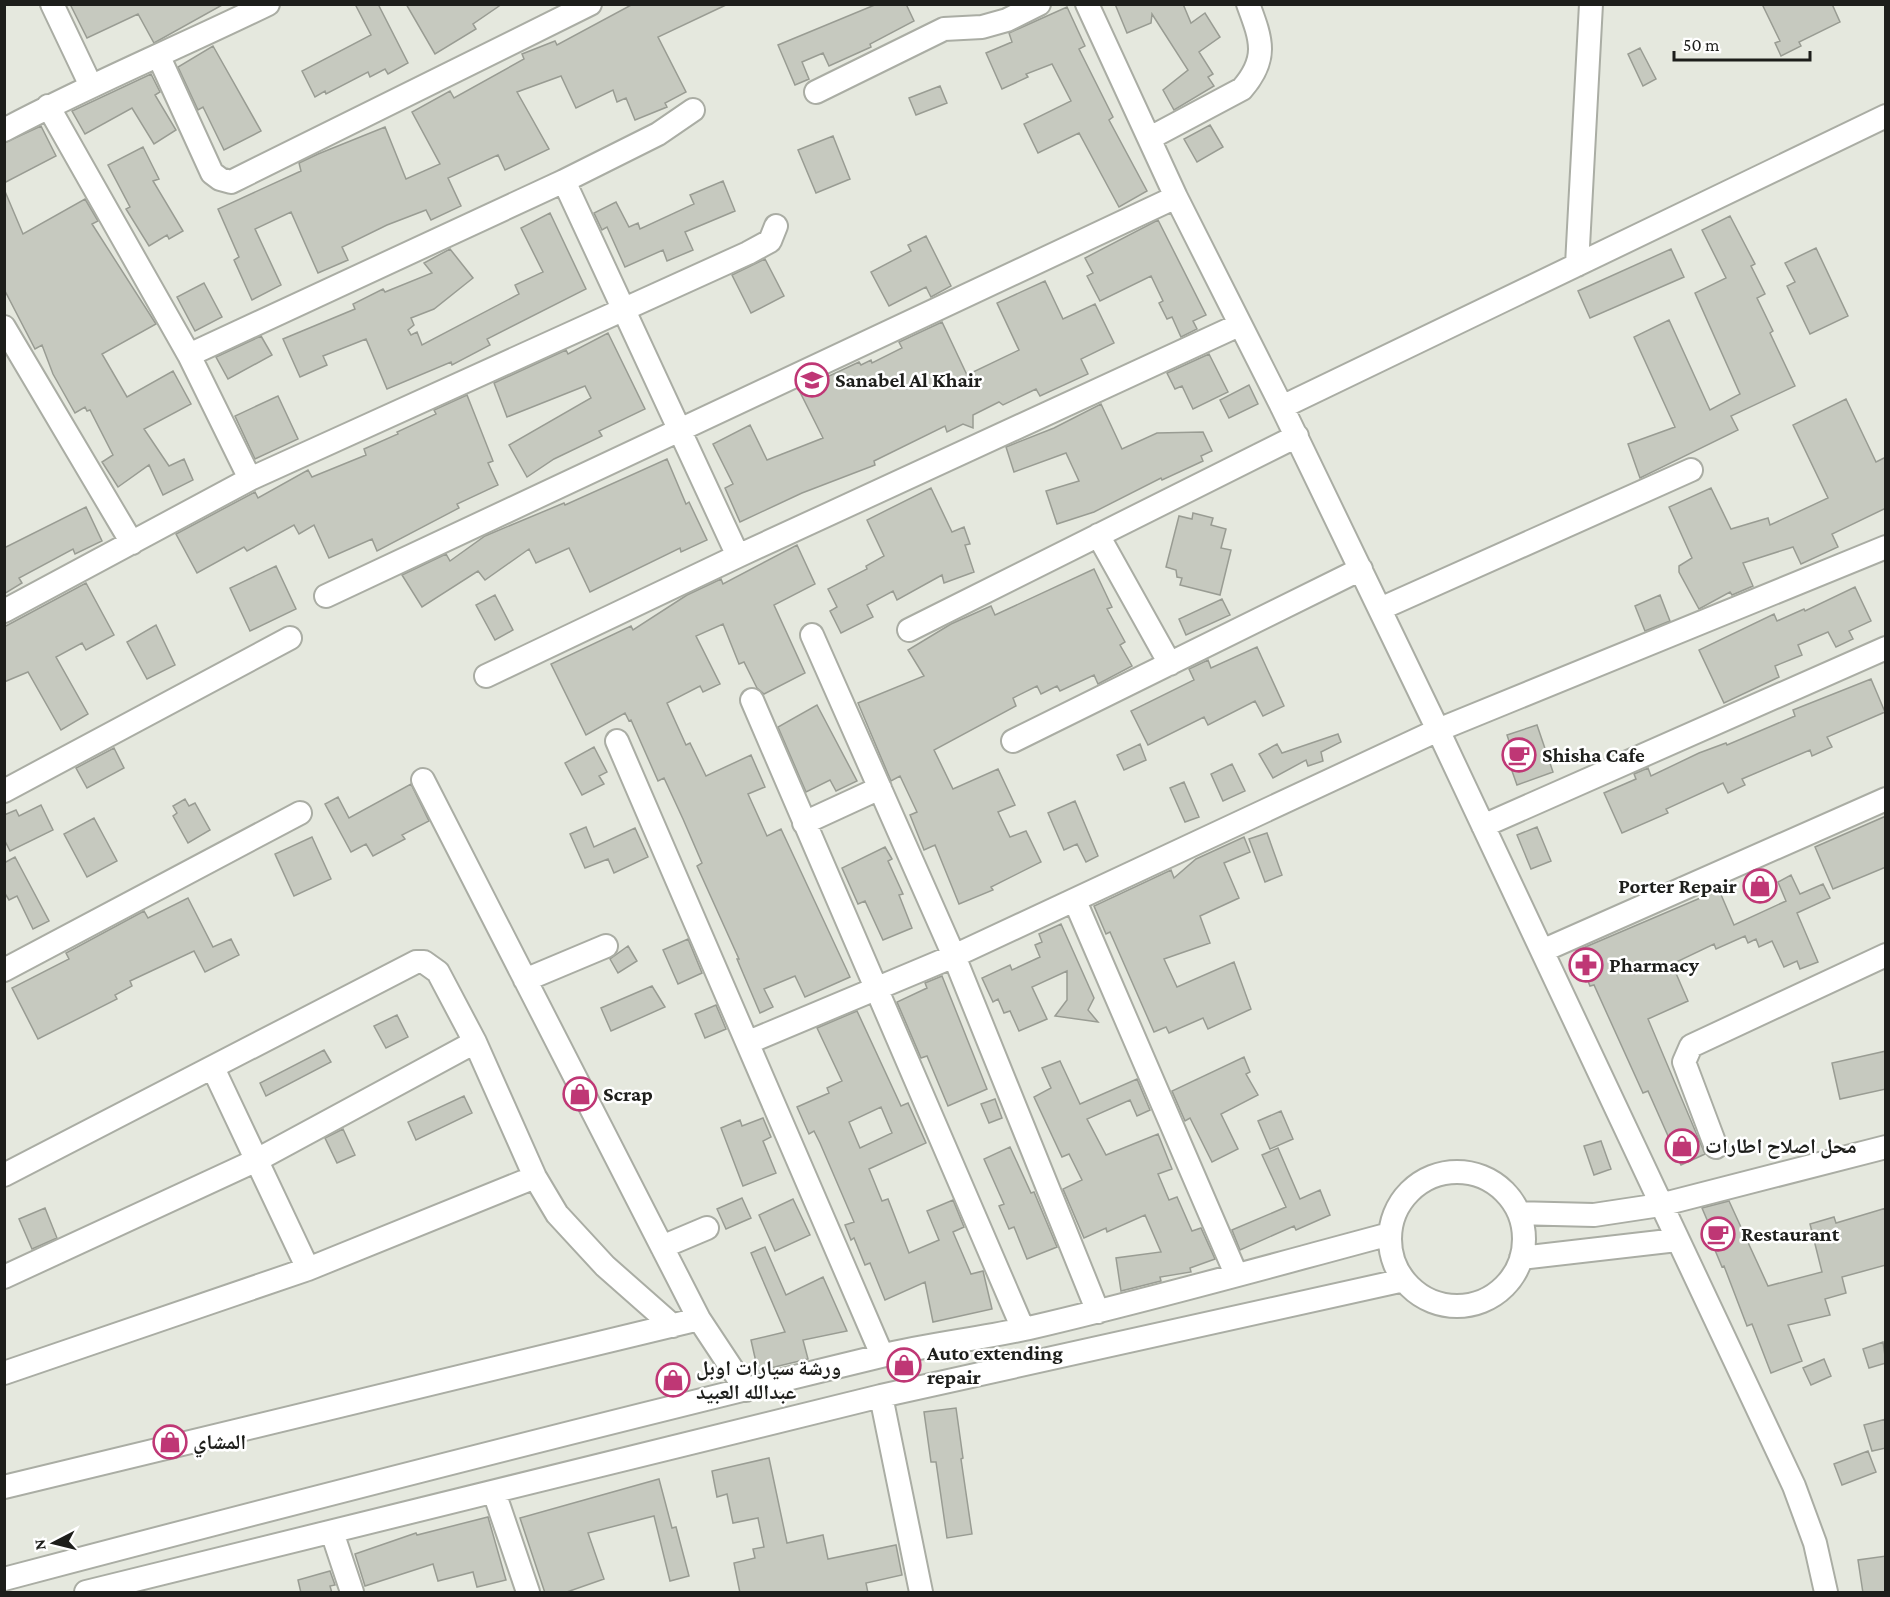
<svg xmlns="http://www.w3.org/2000/svg" width="1890" height="1597" font-family="'Crimson Pro','Noto Naskh Arabic',serif">
  <style>
    .building { fill: #c6c9bf; stroke: #999c93; stroke-width: 1.5; fill-rule: evenodd }
    .lines { fill: none; stroke-linecap: round; stroke-linejoin: round }
    .minor-casing { stroke: #aaada4; stroke-width: 26 }
    .minor { stroke: #fff; stroke-width: 22 }
    .labels { text-anchor: middle; dominant-baseline: central; stroke-width: 5; stroke-linejoin: round; paint-order: stroke }
    .poi-label { font-size: 21px; font-weight: bold; fill: #1d1e1b; stroke: #fff; text-anchor: start }
  </style>
  <rect width="100%" height="100%" fill="#e5e8de"/>
  <path class="building" d="M70,4H224L154,43L138,14L87,38Z
    M355,4H378L408,63L388,74L385,69L370,77L368,72L326,94L325,91L315,97L302,71L371,35Z
    M406,4H502L473,24L476,29L435,54Z
    M633,4H728L658,37L686,92L665,103L667,107L635,120L626,98L617,102L613,90L576,108L561,76L517,92L549,149L505,170L498,155L448,178L461,206L431,220L426,210L387,225L342,247L348,260L318,273L291,212L255,229L281,285L252,300L234,260L239,257L218,209L301,171L299,163L318,154L385,127L406,179L440,164L412,112L450,91L454,98L524,59L522,54L555,41L557,45Z
    M877,4H906L914,21L870,44L871,47L829,66L823,53L802,62L809,79L795,85L778,45Z
    M1115,4H1183L1191,23L1205,13L1220,37L1199,52L1213,74L1208,77L1214,86L1174,110L1163,90L1188,70L1152,14L1151,23L1127,33Z
    M1762,4H1832L1840,22L1799,42L1801,46L1781,56L1775,43L1780,41Z
    M1067,7L1085,46L1079,49L1113,117L1109,120L1147,191L1119,207L1079,133L1038,153L1024,124L1071,101L1052,64L1026,74L1028,77L1002,89L986,53L1012,42L1009,33Z
    M213,46L261,131L224,150L203,107L198,110L178,67Z
    M1640,48L1656,79L1643,86L1628,54Z
    M151,74L160,92L155,95L176,130L154,144L132,108L85,134L72,111Z
    M940,86L947,103L916,115L909,98Z
    M1210,125L1223,147L1197,162L1184,139Z
    M41,126L56,156L4,183V143Z
    M833,136L850,179L816,193L798,150Z
    M143,147L159,179L153,181L183,231L169,239L167,235L149,246L126,209L130,207L108,165Z
    M723,181L735,211L685,232L693,250L667,261L663,250L625,267L607,227L602,230L594,213L616,202L629,227L638,223L640,229L694,204L690,195Z
    M4,189L23,234L85,199L98,221L92,224L156,324L102,354L127,397L173,371L191,404L144,429L169,466L184,459L193,480L163,495L149,465L118,487L102,462L113,455L90,410L87,411L85,407L75,413L53,374L42,345L35,349L4,289Z
    M550,213L586,289L487,339L490,345L452,365L451,362L387,389L366,339L323,356L327,365L300,377L283,339L355,309L353,304L383,289L385,292L432,273L424,263L450,249L473,278L434,309L411,318L414,325L408,330L411,335L417,332L422,345L519,294L515,285L543,272L521,228Z
    M1730,216L1755,264L1751,266L1765,294L1757,298L1773,331L1770,333L1795,386L1731,416L1738,430L1640,478L1628,444L1675,427L1634,337L1669,320L1710,410L1740,394L1695,293L1726,278L1702,230Z
    M1158,220L1206,315L1193,321L1197,329L1181,337L1172,317L1167,319L1159,303L1163,301L1151,276L1100,301L1087,276L1093,273L1085,258Z
    M926,236L951,286L931,297L926,287L889,306L871,272L911,251L908,245Z
    M1816,248L1848,316L1810,334L1787,286L1795,282L1785,263Z
    M1671,249L1684,277L1590,318L1578,291Z
    M765,259L784,296L751,313L732,275Z
    M1045,281L1063,319L1095,304L1114,343L1081,359L1088,374L1040,396L1036,389L1003,405L999,402L973,415V428L963,424L947,432L945,426L874,461L875,465L802,493L740,522L725,488L733,484L713,444L750,425L767,460L823,438L799,390L859,362L861,365L871,360L872,363L902,348L899,342L942,322L967,375L1019,350L997,303Z
    M204,283L222,317L195,331L177,297Z
    M608,333L645,409L599,431L602,436L554,459L527,477L509,445L591,398L585,386L507,417L494,383L566,350L568,354Z
    M261,336L272,355L228,379L216,357Z
    M1209,354L1228,392L1193,409L1182,386L1175,389L1167,373Z
    M1249,385L1258,404L1229,418L1220,400Z
    M467,395L493,461L488,463L498,485L457,504L459,508L377,551L372,539L329,558L314,525L299,534L294,525L247,551L244,547L197,573L176,534L255,492L258,498L308,470L312,477L366,455L364,449L398,434L397,432L436,414L434,410Z
    M278,396L298,439L255,459L235,416Z
    M1846,399L1876,462L1886,457V508L1832,534L1838,547L1801,564L1793,547L1743,563L1753,586L1732,595L1730,592L1699,609L1679,572V566L1692,558L1669,507L1711,488L1731,529L1768,518L1770,525L1828,498L1793,425Z
    M1101,404L1122,449L1157,433L1203,432L1212,451L1201,456L1203,461L1162,480L1161,478L1094,512L1057,524L1046,491L1079,481L1066,453L1014,472L1006,447L1054,428Z
    M667,459L686,504L689,502L707,540L681,552L680,548L590,592L569,548L536,563L529,549L485,580L478,571L422,607L402,575L446,554L450,561L485,536L564,503L565,505Z
    M931,488L952,532L964,527L970,544L965,545L974,572L944,583L942,575L897,600L893,591L867,605L873,617L841,633L830,611L837,607L828,589L867,569L866,566L884,556L867,520Z
    M86,507L102,541L75,554L73,549L19,578L22,583L4,594V548Z
    M1193,513L1213,518L1211,525L1226,529L1221,548L1231,550L1220,595L1180,585L1182,578L1177,577L1176,570L1166,567L1179,516L1192,519Z
    M797,545L815,584L774,605L805,673L764,694L757,688L744,662L739,664L723,624L696,636L720,684L703,692L700,686L667,703L686,745L690,743L706,776L751,755L765,787L748,794L767,836L781,829L850,977L805,997L795,976L764,989L773,1007L760,1013L737,959H739L697,866L702,863L683,819L664,778L658,781L631,720L629,721L625,713L586,735L551,664L631,626L633,630L687,595L721,579L723,584Z
    M276,566L296,609L250,631L230,588Z
    M1094,569L1112,607L1107,609L1125,642L1120,645L1132,666L1098,684L1094,675L1060,691L1057,686L1041,694L1037,686L1013,698L1016,706L934,750L953,789L998,769L1015,805L998,812L1010,837L1026,831L1041,862L991,887L993,890L959,904L935,845L924,850L910,815L917,812L900,776L891,781L858,703L924,676L908,650L951,624L991,606L995,615Z
    M86,583L114,635L86,650L82,643L56,657L88,714L61,730L28,672L4,682V627Z
    M1855,587L1871,621L1849,631L1853,639L1836,647L1828,632L1798,645L1802,655L1775,666L1779,677L1724,703L1699,650L1774,614L1777,621L1804,609L1805,611Z
    M495,595L513,630L495,640L476,605Z
    M1660,595L1670,621L1645,631L1635,606Z
    M1222,599L1230,615L1186,635L1179,619Z
    M156,625L175,665L147,679L127,642Z
    M1257,647L1284,706L1263,716L1255,701L1208,725L1204,717L1148,745L1131,711L1194,680L1189,669L1208,660L1211,668Z
    M1871,679L1885,712L1827,737L1832,747L1812,756L1810,750L1742,779L1745,785L1728,793L1723,783L1666,809L1668,813L1622,833L1604,793L1636,779L1634,774L1648,768L1651,776L1699,753L1726,743L1727,745L1795,716L1793,710Z
    M817,705L857,781L836,791L830,780L806,792L778,727Z
    M1537,725L1553,772L1517,785L1512,771L1518,769L1507,735Z
    M1338,734L1341,742L1321,752L1323,761L1308,766L1306,760L1273,778L1259,754L1277,744L1282,753Z
    M1140,744L1146,760L1124,770L1117,755Z
    M594,747L607,772L599,776L604,784L582,795L565,763Z
    M114,748L124,768L87,788L76,768Z
    M1232,764L1245,791L1223,801L1211,774Z
    M1184,782L1199,817L1185,822L1170,788Z
    M411,784L429,821L402,835L405,839L373,856L366,844L351,852L325,804L338,797L349,818Z
    M185,799L189,806L195,803L210,830L188,843L173,816L177,813L173,806Z
    M1075,801L1098,856L1086,862L1077,844L1064,850L1048,813Z
    M41,805L53,830L10,851L4,839V815L16,810L19,816Z
    M1886,816V867L1833,889L1815,847Z
    M94,818L117,861L87,877L64,834Z
    M586,827L594,847L635,828L648,857L614,873L608,859L585,868L570,834Z
    M1537,827L1551,861L1531,869L1517,835Z
    M1267,833L1282,875L1265,882L1249,839Z
    M312,837L331,879L294,896L275,854Z
    M1244,837L1250,852L1224,863L1239,898L1200,916L1210,943L1164,959L1177,987L1234,962L1251,1009L1208,1029L1203,1018L1169,1033L1166,1027L1154,1032L1110,932L1106,934L1094,906L1171,870L1174,878L1196,859Z
    M885,847L892,859L888,861L903,894L899,895L912,928L883,940L865,901L858,904L842,868Z
    M15,857L49,921L33,929L17,896L9,900L4,892V863Z
    M1791,875L1800,894L1823,884L1830,898L1797,913L1818,962L1800,969L1797,961L1784,967L1772,941L1759,947L1756,939L1748,943L1745,936L1716,949L1714,944L1672,964L1688,1001L1648,1019L1705,1154L1681,1165L1648,1091L1643,1093L1594,985L1590,986L1576,951L1719,890L1734,925L1786,901L1778,882Z
    M188,898L213,947L231,939L239,955L205,972L194,951L130,981L132,986L115,995L117,999L38,1039L12,988L69,959L66,953L144,911L148,918Z
    M1061,924L1094,998L1088,1010L1098,1022L1055,1016L1067,1000V971L1032,987L1047,1019L1019,1031L1010,1011L1004,1013L998,999L993,1002L982,978L1010,965L1012,970L1040,957L1035,945L1042,942L1039,934Z
    M688,939L702,973L678,984L663,950Z
    M628,946L637,961L618,973L610,959Z
    M942,976L987,1089L948,1106L927,1056L921,1058L897,1002L927,988L925,983Z
    M652,986L665,1007L611,1031L601,1008Z
    M716,1005L726,1029L705,1038L695,1014Z
    M857,1011L901,1106L908,1103L926,1143L869,1169L882,1201L888,1199L909,1253L939,1240L927,1211L953,1200L964,1227L953,1232L971,1274L983,1271L992,1309L933,1322L925,1282L885,1300L870,1263L865,1265L854,1238L851,1240L845,1225L854,1222L820,1143L814,1131L809,1134L797,1107L829,1093L827,1088L842,1081L817,1028ZM881,1107L892,1133L860,1148L849,1122Z
    M397,1015L408,1037L386,1048L374,1026Z
    M324,1050L331,1062L266,1096L260,1083Z
    M1886,1051V1089L1840,1099L1832,1063Z
    M1244,1057L1250,1072L1246,1074L1258,1095L1221,1114L1238,1149L1212,1162L1190,1118L1185,1121L1172,1091Z
    M1060,1061L1080,1104L1137,1079L1150,1110L1137,1116L1130,1100L1087,1119L1106,1155L1158,1134L1172,1169L1158,1174L1169,1200L1177,1197L1192,1231L1201,1228L1215,1259L1190,1268L1191,1272L1160,1277L1161,1281L1121,1291L1116,1258L1161,1252L1145,1215L1107,1232L1106,1228L1084,1238L1063,1189L1082,1180L1069,1154L1062,1157L1034,1097L1051,1088L1042,1068Z
    M464,1096L472,1113L416,1140L408,1122Z
    M995,1099L1002,1118L989,1123L981,1104Z
    M1281,1111L1293,1139L1270,1149L1258,1121Z
    M763,1118L771,1137L763,1141L776,1173L743,1186L721,1128L740,1120L742,1126Z
    M343,1129L355,1155L337,1163L325,1138Z
    M1601,1141L1611,1169L1594,1175L1584,1146Z
    M1010,1147L1031,1193L1034,1192L1057,1247L1027,1259L1014,1227L1009,1229L999,1206L1004,1204L984,1159Z
    M1278,1148L1300,1199L1320,1190L1330,1215L1296,1230L1294,1226L1240,1250L1232,1230L1286,1207L1262,1155Z
    M742,1198L751,1218L726,1229L717,1209Z
    M793,1199L810,1235L775,1251L759,1215Z
    M1729,1201L1768,1286L1822,1272L1810,1224L1834,1217L1836,1223L1886,1208V1265L1842,1277L1846,1293L1825,1299L1830,1315L1788,1325L1802,1361L1771,1373L1752,1324L1747,1326L1724,1266L1722,1267L1715,1250L1719,1248L1702,1208Z
    M45,1208L57,1238L32,1249L19,1219Z
    M765,1247L786,1295L823,1277L847,1331L803,1340L808,1359L758,1371L751,1340L785,1332L751,1253Z
    M1883,1342L1886,1363L1869,1368L1863,1349Z
    M1824,1359L1831,1376L1811,1385L1803,1368Z
    M956,1408L963,1458L961,1459L972,1534L947,1538L936,1462H931L924,1412Z
    M1886,1419V1448L1872,1451L1864,1425Z
    M1868,1451L1876,1472L1842,1485L1834,1464Z
    M769,1458L787,1543L823,1535L828,1559L896,1545L902,1575L866,1583L868,1593H740L734,1563L755,1558L753,1549L764,1547L758,1518L733,1523L727,1494L717,1497L712,1471Z
    M659,1479L672,1528L676,1527L689,1576L670,1581L654,1516L588,1533L604,1579L564,1593H545L520,1518Z
    M488,1517L506,1580L477,1587L473,1572L438,1581L433,1564L365,1586L355,1554L416,1533L417,1535Z
    M1886,1556V1593H1863L1858,1560Z
    M330,1571L335,1585L330,1586L332,1593H301L298,1580Z"/>
  <g class="lines">
    <g class="minor-casing">
      <path id="minor" d="M52,4L91,86
        M1087,4L1176,197L1282,407L1438,730L1794,1486L1815,1543L1826,1592
        M159,57L212,173L220,179L231,182L590,4
        M816,92L944,29L982,27L1007,20L1039,4
        M48,106L189,355L250,479
        M4,130C90,84 180,47 268,4
        M1150,138L1242,89C1269,58 1261,39 1248,4
        M564,181L658,134L693,110
        M1577,265L1591,4
        M4,327L132,543
        M189,355L564,181L738,556
        M1282,407L1886,116
        M1098,535L1170,664
        M326,596L1176,197
        M1380,609L1691,470
        M4,611L250,479L748,253L770,241L776,226
        M909,630L1297,436
        M812,635L954,956L1098,1312
        M486,676L738,556L1239,325
        M752,700L1023,1329
        M617,741L882,1355
        M1013,741L1361,569
        M423,780L699,1319L746,1390
        M4,791L290,638
        M804,823L880,788
        M1483,826L1886,648
        M1075,901L1236,1274
        M1542,951L1886,799
        M4,970L300,813
        M525,980L606,946
        M749,1042L954,956L1438,730L1886,547
        M213,1068L308,1269
        M1716,1147L1684,1062L1691,1046L1886,955
        M1390 1239a67 67 0 1 1 134 0a67 67 0 1 1-134 0Z
        M4,1175L416,962H424L438,972L475,1042L535,1177L557,1214L605,1266L673,1326
        M1519,1213L1594,1215L1660,1205L1886,1147
        M662,1247L707,1228
        M1521,1258L1677,1240
        M4,1277L257,1160L475,1042
        M4,1373L308,1269L535,1177
        M881,1396L921,1592
        M4,1487L699,1319
        M494,1492L528,1592
        M332,1532L352,1592
        M4,1579C296,1502 588,1427 881,1356C930,1344 980,1339 1029,1328C1150,1300 1270,1266 1390,1234
        M86,1592L881,1396L1404,1280"/>
    </g>
    <use href="#minor" class="minor"/>
  </g>
  <defs>
    <g id="school-ring" transform="scale(1.725)"><circle r="9.5" fill="#fff" stroke="#bf3775" stroke-width="1.5"/><path d="M0-5L7-2L0 1L-7-2ZM-4 1L0 2.5L4 1V4Q0 6-4 4Z" fill="#bf3775"/></g>
    <g id="cafe-ring" transform="scale(1.725)"><circle r="9.5" fill="#fff" stroke="#bf3775" stroke-width="1.5"/><path d="M-5.5-4.5H6V0H3Q3 3.5 0 3.5H-2.5Q-5.5 3.5-5.5 0ZM3-3.2v2h1.7v-2ZM-6 4.5H4V6H-6Z" fill="#bf3775"/></g>
    <g id="shop-ring" transform="scale(1.725)"><circle r="9.5" fill="#fff" stroke="#bf3775" stroke-width="1.5"/><path d="M-5-2.5h2.3a2.7 3.5 0 0 1 5.4 0H5L5.5 6h-11ZM-1.5-2.5h3a1.5 2.3 0 0 0-3 0Z" fill="#bf3775"/></g>
    <g id="pharmacy-ring" transform="scale(1.725)"><circle r="9.5" fill="#fff" stroke="#bf3775" stroke-width="1.5"/><path d="M-2-6h4v4h4v4h-4v4h-4v-4h-4v-4h4Z" fill="#bf3775"/></g>
  </defs>
  <g fill-rule="evenodd">
    <use href="#school-ring" x="812" y="380"/>
    <use href="#cafe-ring" x="1519" y="755"/>
    <use href="#shop-ring" x="1760" y="886"/>
    <use href="#pharmacy-ring" x="1586" y="965"/>
    <use href="#shop-ring" x="580" y="1094"/>
    <use href="#shop-ring" x="1682" y="1146"/>
    <use href="#cafe-ring" x="1718" y="1234"/>
    <use href="#shop-ring" x="904" y="1365"/>
    <use href="#shop-ring" x="673" y="1380"/>
    <use href="#shop-ring" x="170" y="1442"/>
  </g>
  <g class="labels">
    <g class="poi-label">
      <text x="835" y="380">Sanabel Al Khair</text>
      <text x="1542" y="755">Shisha Cafe</text>
      <text x="1737" y="886" text-anchor="end">Porter Repair</text>
      <text x="1609" y="965">Pharmacy</text>
      <text x="603" y="1094">Scrap</text>
      <text x="1705" y="1146">محل اصلاح اطارات</text>
      <text x="1741" y="1234">Restaurant</text>
      <text x="927" y="1353">Auto extending<tspan x="927" dy="24">repair</tspan></text>
      <text x="696" y="1368">ورشة سيارات اوبل<tspan x="696" dy="24">عبدالله العبيد</tspan></text>
      <text x="193" y="1442">المشاي</text>
    </g>
  </g>
  <rect width="1890" height="1597" fill="none" stroke="#1d1e1b" stroke-width="12"/>
  <g transform="translate(54 1543) rotate(263)" stroke="#ffffff" stroke-width="4.5" paint-order="stroke">
  <path d="M0-4.5L10 22L0 15L-10 22Z" fill="#1d1e1b"/>
  <text y="-9" font-size="16" font-weight="bold" text-anchor="middle" fill="#1d1e1b">N</text>
  </g>
  <path d="M1674 51v9h136v-9" fill="none" stroke="#1d1e1b" stroke-width="3"/>
  <text x="1683" y="51" font-size="18" fill="#1d1e1b" stroke="#ffffff" stroke-width="4.5" paint-order="stroke">50 m</text>
</svg>
